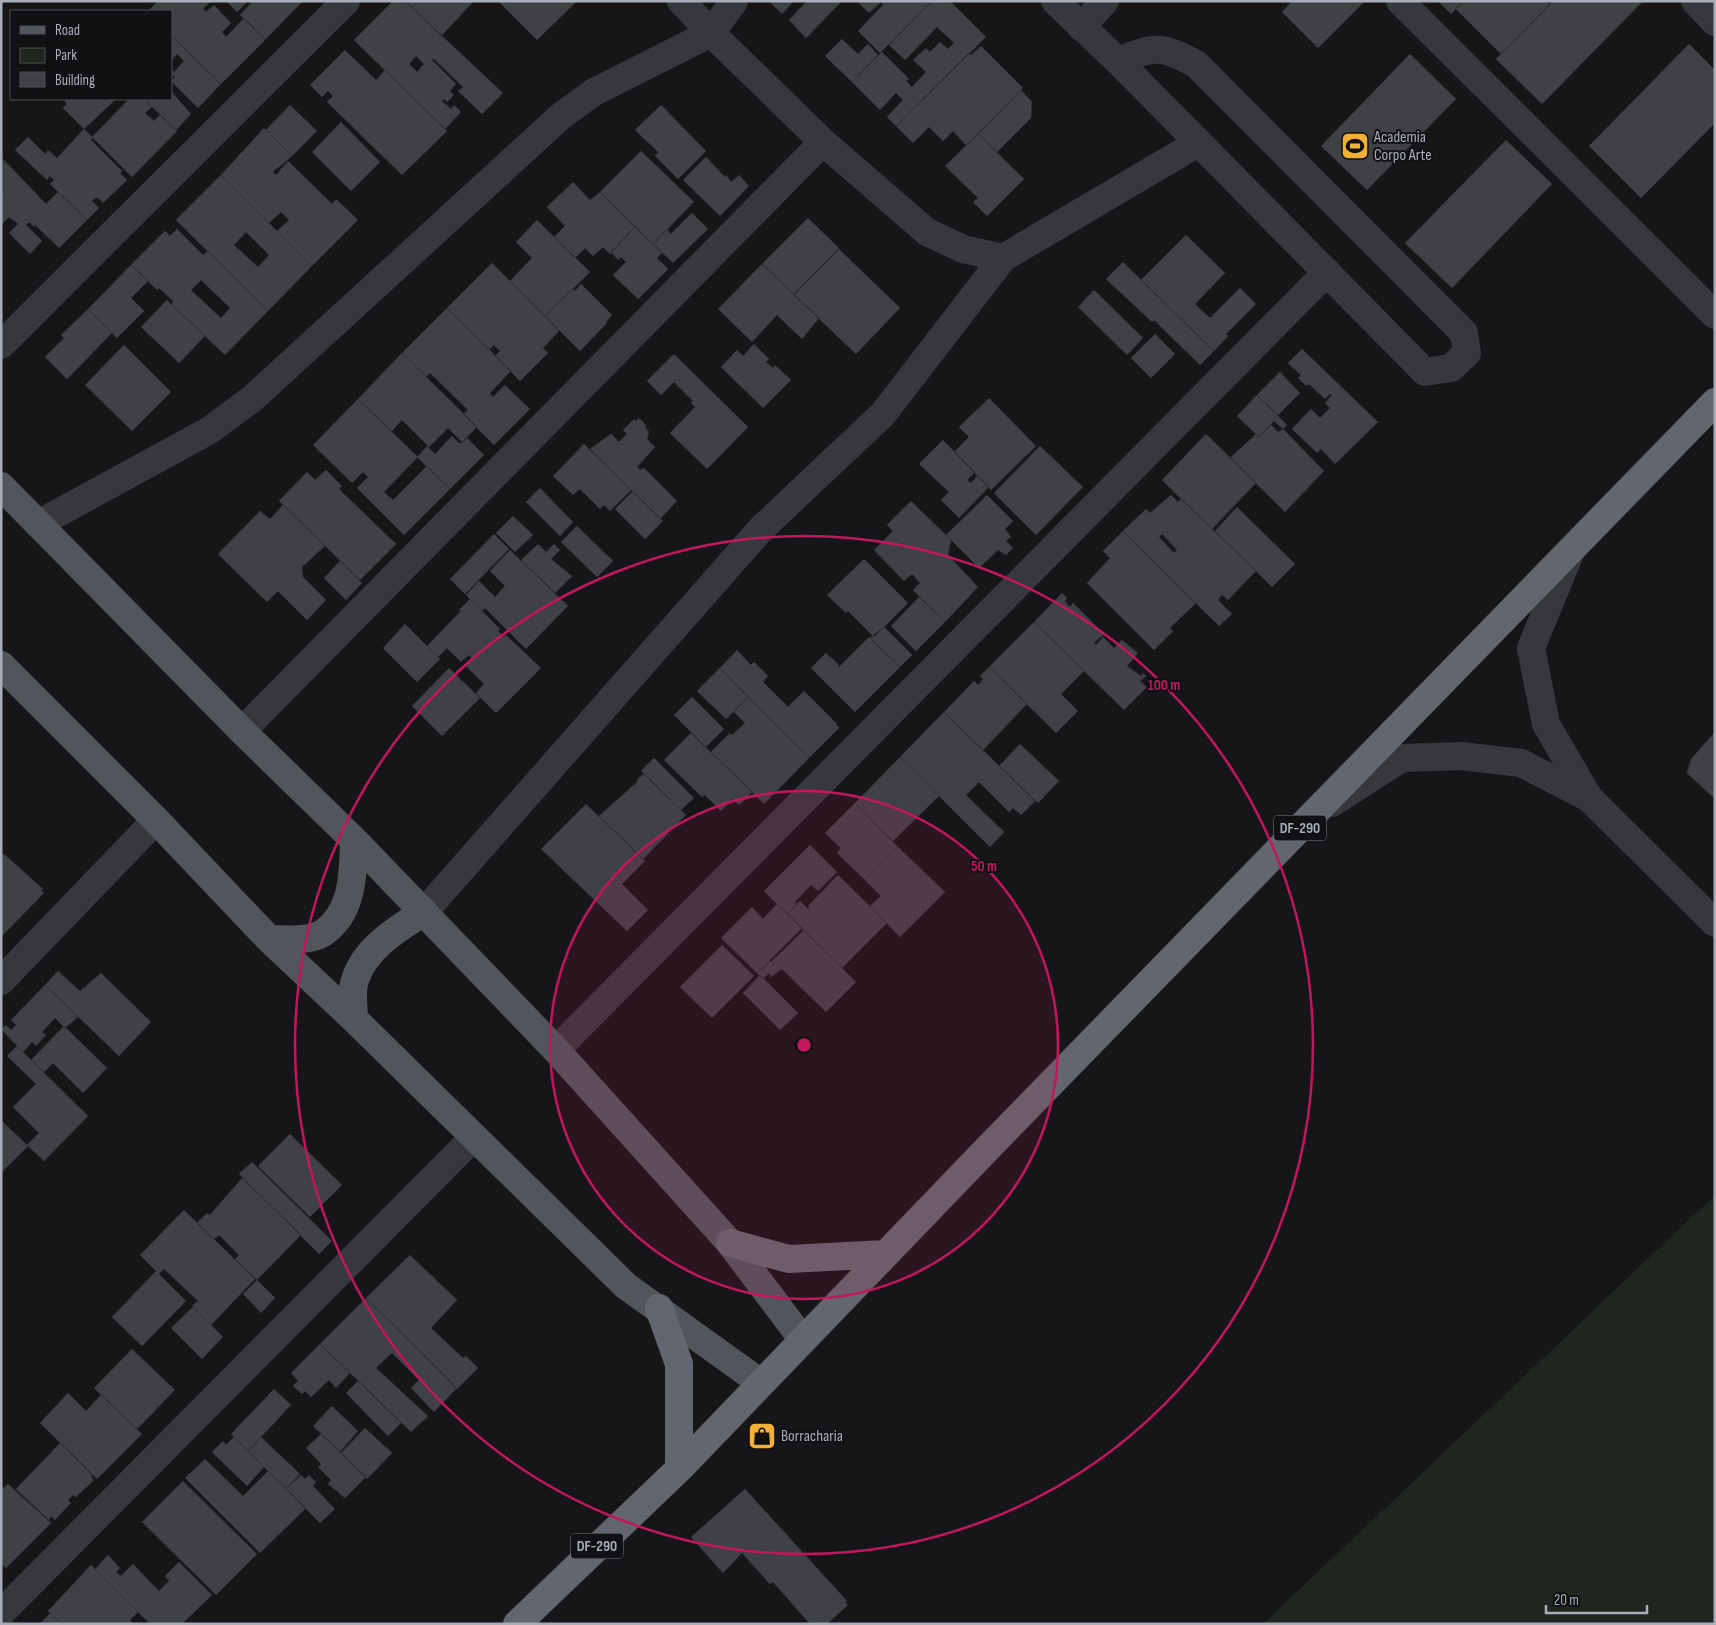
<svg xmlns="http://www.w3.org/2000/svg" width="1716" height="1625" font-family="'Sofia Sans Condensed',sans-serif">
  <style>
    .green { fill: #1e261f }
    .building { fill: #404145; stroke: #303034; fill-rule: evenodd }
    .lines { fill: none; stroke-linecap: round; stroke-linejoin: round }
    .minor { stroke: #37383d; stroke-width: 28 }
    .major { stroke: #53555c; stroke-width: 28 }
    .highway { stroke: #63666e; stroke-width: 28 }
    .ring { fill: none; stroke: #c2185b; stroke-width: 2.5 }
    .labels { text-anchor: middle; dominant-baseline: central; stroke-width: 4; stroke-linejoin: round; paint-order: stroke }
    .shield { fill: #111113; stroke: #7b7e86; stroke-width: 1 }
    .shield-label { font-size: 15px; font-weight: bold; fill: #a8adb8 }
    .poi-label { font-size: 16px; fill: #a8adb8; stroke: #111113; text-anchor: start }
    .centre { fill: #c2185b; stroke: #111113; stroke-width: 2.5 }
    .ring-label { font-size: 15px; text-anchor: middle; font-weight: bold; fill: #c2185b; stroke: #111113; stroke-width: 4; stroke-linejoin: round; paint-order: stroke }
  </style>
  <rect width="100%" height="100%" fill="#161618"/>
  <path class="green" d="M1715,1195V1624H1263Z"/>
  <path class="building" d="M158,1H211L203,9L206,12L214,5L231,23L222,32L226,37L244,18L265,40L221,84L171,35V11H148Z
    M226,1H248L237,12Z
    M253,1H303L265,40L240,15Z
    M393,1H405L503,93L482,114L458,91L463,87L434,59L432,60L456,84L450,91L454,95L447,102L444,99L442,101L451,109L454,105L461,112L445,129L354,40ZM416,56L424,64L417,72L409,64Z
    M405,1H474L441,36Z
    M498,1H577L537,40Z
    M769,1H794L782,14Z
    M807,1H842L806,38L789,20Z
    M857,1H932L880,53L858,31L883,5L881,2L869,13Z
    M932,1H950L986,37L896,126L887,117L903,100L896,93L880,110L852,82L882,52L909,79L906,81L912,87L926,72L913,60L926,48L930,52L940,42L948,49L954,43L937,27L905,60L889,45Z
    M1365,1L1318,48L1282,12L1292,1Z
    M1438,1H1463L1451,14Z
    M1463,1H1546L1550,5L1501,54L1456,9Z
    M1553,1H1643L1542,104L1496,59Z
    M172,36L221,84L198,108L171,81L175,77L173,75L171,77V69L174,72L184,61L177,54L171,61Z
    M842,39L858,54L868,44L878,55L852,82L825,56Z
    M1689,44L1715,70V123L1641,198L1589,146Z
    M981,46L1023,88L966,145L953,131L943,141L929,127L913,143L896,126L969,53L971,55Z
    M345,50L376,80L385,70L447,131L402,175L327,102L333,96L328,91L322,97L310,85Z
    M1410,54L1456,99L1367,190L1321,146Z
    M1021,90L1032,102L1031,118L997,152L978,134Z
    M171,91L191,114L176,130L144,99H171Z
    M63,99H116L84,129L63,108L67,104Z
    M129,99H144L152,107L145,113L154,121L160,115L177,131L132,177L92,137Z
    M290,105L317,131L292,156L266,130Z
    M661,105L706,151L678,179L655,156L658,152L635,130Z
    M341,122L380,162L351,191L312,152Z
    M264,128L292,156L273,172L276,175L288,161L332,204L336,199L358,220L312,266L277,231L289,220L281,212L269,223L221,175Z
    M84,129L93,138L91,140L122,171L120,173L127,180L103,203L97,197L92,201L99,208L87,220L50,184L54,180L50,176L47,180L15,150L28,137L45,154L48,150L57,158Z
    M978,134L1024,179L987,216L973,202L978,198L945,166Z
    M1506,140L1552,184L1452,288L1405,243Z
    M641,151L694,202L653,244L600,192Z
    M706,157L725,177L726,175L731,182L739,175L749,186L720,216L683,180Z
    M3,159L46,204L58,192L87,220L59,248L35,225L34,227L29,222L26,225L42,241L30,254L9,233L18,224L16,222L9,217L1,225Z
    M221,175L312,266L268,311L176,220ZM246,232L269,255L258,267L234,245Z
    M573,182L590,200L600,192L635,227L610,254L603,247L593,256L585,248L575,258L554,237L565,226L547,207Z
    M692,213L708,229L673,263L653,244L667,229L671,234Z
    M808,218L839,248L794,294L762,264Z
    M537,220L590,272L545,316L510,281L532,258L516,242Z
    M635,227L662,253L657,258L668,269L638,299L613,275L626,262L621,257L618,260L611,252Z
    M177,229L203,255L208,251L268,311L225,355L172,305L173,301L159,288L157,290L131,265L165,231L170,236ZM201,280L230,308L221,318L191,290Z
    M1186,235L1225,273L1195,304L1210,318L1240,288L1256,304L1226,334L1228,336L1214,351L1141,280Z
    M839,249L900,308L856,354L794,295Z
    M1123,262L1214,351L1200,365L1154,320L1152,322L1106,279Z
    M492,263L559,331L543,348L548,353L520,381L495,356L500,351L494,345L489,350L447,308Z
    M762,264L819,318L802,339L777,315L752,342L718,309Z
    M131,265L148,281L131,298L144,311L117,338L88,309Z
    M581,284L612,315L606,322L607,323L580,351L545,316L572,289L575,291Z
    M1094,290L1143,338L1127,355L1078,307Z
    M167,300L205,336L179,363L141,327Z
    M447,308L511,371L490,393L493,397L505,385L530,409L494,445L463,414L468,410L430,373L426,377L402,353Z
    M88,309L112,333L67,379L45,357L64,338L61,335Z
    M1155,334L1175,354L1151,378L1131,358Z
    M754,344L769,359L766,362L773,368L775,365L791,380L763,408L721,367L737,350L743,356Z
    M124,345L171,392L132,431L85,385Z
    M1302,349L1378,422L1335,464L1321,449L1317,453L1292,429L1311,409L1320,418L1330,408L1325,403L1332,395L1330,394L1325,399L1309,384L1306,386L1298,378L1301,375L1288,363Z
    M402,353L477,427L462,442L448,428L429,447L402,420L391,432L358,399Z
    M674,354L748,427L707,469L670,433L695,407L691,403L693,401L674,382L661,395L647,381Z
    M1280,372L1300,393L1278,415L1257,395Z
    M1257,395L1287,425L1283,429L1274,421L1259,437L1237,416Z
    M989,398L1036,446L991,490L954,452L969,437L959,427Z
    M358,399L418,457L384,492L393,500L427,466L450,489L404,535L357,488L368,477L363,472L352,483L313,445Z
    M639,418L646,425V428L649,432L647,439L655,447L637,467L641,470L644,468L677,501L660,519L590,449L611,434L619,442L627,434L623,430L634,419L636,421Z
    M1271,425L1278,432L1283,429L1324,471L1285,512L1230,458L1256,434L1259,437Z
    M1206,434L1256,483L1212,529L1162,480Z
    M452,436L460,444L467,438L484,455L450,489L417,457L427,446L435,454Z
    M943,440L989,487L959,518L941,500L949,492L919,464ZM974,473L977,476L971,483L967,480Z
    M584,444L631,490L610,511L604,505L600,509L580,489L573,495L553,476Z
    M1040,446L1083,487L1036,535L994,493Z
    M326,470L342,486L339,489L396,544L360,580L279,501L307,472L315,480Z
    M540,488L573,522L560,536L526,502Z
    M633,491L663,521L645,539L615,509Z
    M987,495L1013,521L1005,529L1011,537L1006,541L1013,548L1006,555L998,550L979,568L946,535Z
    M1171,495L1178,502L1181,499L1256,571L1228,600L1222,595L1218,600L1232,614L1219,626L1123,531L1146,509L1150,513ZM1162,534L1177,550L1174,553L1159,537Z
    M911,501L951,540L948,555L978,587L945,622L913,590L920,583L912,574L904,581L874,550L893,531L887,525Z
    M283,505L325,546L302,567L303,577L326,600L307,620L278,591L267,602L218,554L260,511L270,519Z
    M1237,507L1295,564L1272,587L1215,531Z
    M513,516L533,535L515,552L496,533Z
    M577,526L613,561L597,577L561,542Z
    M1123,531L1196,603L1170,628L1173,631L1154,650L1087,583L1110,558L1103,551Z
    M494,534L509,549L465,594L450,579Z
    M538,544L546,552L554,544L560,550L551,559L572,576L555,593L521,560Z
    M510,550L568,606L526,649L485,608L482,611L466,595L479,581L495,597L505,586L490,571Z
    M864,559L908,603L874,637L848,611L846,613L827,595Z
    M340,561L362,583L346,600L324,578Z
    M1062,593L1067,598L1065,601L1070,607L1073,603L1104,634L1094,643L1096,645L1103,637L1114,648L1122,640L1138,653L1127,666L1141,676L1143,673L1146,676L1140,681L1147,687L1124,710L1034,622Z
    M919,597L945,622L916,651L891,626Z
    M470,599L500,629L498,631L504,637L506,635L541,668L496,713L476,693L484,684L466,666L472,659L469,655L461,662L447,648L438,657L427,646L461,611L459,610Z
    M1034,622L1084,671L1061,694L1078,711L1056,733L989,667Z
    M405,624L440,659L417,682L383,648Z
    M884,627L912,655L900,667L870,638Z
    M869,637L900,667L855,712L811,668L826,653L839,665L838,668Z
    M737,650L751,665L754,662L768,676L763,682L788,707L804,691L835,722L839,728L809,758L720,668Z
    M989,667L1027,704L983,750L944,712L974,681L978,685L983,679L980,676Z
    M449,668L480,698L442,736L412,706Z
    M720,668L748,697L726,719L697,691Z
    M692,697L724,729L706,747L674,715Z
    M748,697L809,758L764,804L711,752L730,733L732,735L745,723L734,712Z
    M944,712L1035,801L1021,815L1013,808L1009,812L979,782L966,795L1004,832L990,847L900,757Z
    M1715,732V799L1687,773L1691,759Z
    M691,733L752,792L739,805L732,799L721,811L705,795L702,797L664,760Z
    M1020,744L1059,781L1038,803L999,766Z
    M900,757L939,796L893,841L855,803Z
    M654,758L694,798L681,810L641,771Z
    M645,774L686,815L643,859L599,816L637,782L639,777Z
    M855,803L898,847L865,880L837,853L841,848L825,833Z
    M586,804L645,861L622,884L648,910L627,931L541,849Z
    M810,845L837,872L818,891L811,885L795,902L798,904L787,914L764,891Z
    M898,847L945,892L900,937L870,906L881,896L865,880Z
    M4,854L43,889L41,890L44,893L1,937V856Z
    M838,875L887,923L842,968L787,914L800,901L808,909L810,907L808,906Z
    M777,904L802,928L757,973L721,938L752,907L763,919Z
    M804,930L856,982L826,1012L782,969L771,977L769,973L763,979L757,973L770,961L771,962Z
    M722,945L754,976L712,1018L680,987Z
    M58,971L80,991L101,973L151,1022L119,1056L45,985Z
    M760,975L798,1013L780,1030L743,993Z
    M45,985L78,1017L65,1028L55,1018L42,1032L46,1035L36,1046L32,1042L23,1052L1,1029L6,1025L11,1030L16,1025L11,1020Z
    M64,1026L107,1068L83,1093L53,1063L44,1072L31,1060Z
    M17,1046L88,1116L44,1161L27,1145L39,1133L13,1107L36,1084L7,1056Z
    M1,1120L28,1146L1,1173Z
    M290,1134L342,1185L310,1217L258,1166Z
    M252,1162L332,1241L319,1254L239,1174Z
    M242,1178L301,1235L257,1280L235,1259L239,1255L219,1235L214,1239L197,1223L207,1213L210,1215Z
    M184,1210L255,1279L211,1325L192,1306L198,1301L164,1269L159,1274L140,1255Z
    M410,1255L457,1300L431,1328L463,1358L466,1356L478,1368L457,1389L366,1298Z
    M156,1271L186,1301L142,1346L112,1317Z
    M257,1280L275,1298L261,1313L243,1294Z
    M366,1298L457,1388L434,1412L411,1388L419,1380L392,1353L376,1368L428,1416L411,1432L320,1344Z
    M193,1307L223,1337L202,1359L171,1328Z
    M320,1344L350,1373L336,1388L329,1380L311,1397L305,1391L302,1394L293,1386L298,1381L291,1373Z
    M132,1349L175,1390L137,1429L94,1388Z
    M358,1381L401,1423L388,1436L346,1393Z
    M274,1389L291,1405L248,1451L231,1434Z
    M68,1393L86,1411L101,1395L142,1434L97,1479L40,1423Z
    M332,1406L358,1431L340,1452L313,1426Z
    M365,1428L392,1453L367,1479L341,1453Z
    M321,1434L366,1477L345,1498L328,1484L331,1480L318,1467L321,1464L306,1448Z
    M234,1437L264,1467L247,1486L212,1452L223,1441L226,1445Z
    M261,1437L300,1474L286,1489L248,1451Z
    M60,1443L92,1475L91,1477L94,1480L76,1497L73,1495L68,1500L71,1503L55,1520L51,1516L49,1520L16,1489Z
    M205,1459L243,1496L268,1471L306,1508L260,1553L185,1478Z
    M301,1475L305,1479L309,1475L316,1482L313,1486L335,1509L320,1523L286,1489Z
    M183,1481L257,1554L216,1595L142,1522Z
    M8,1484L51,1523L6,1568L1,1564V1490Z
    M745,1489L847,1601L845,1602L848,1605L827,1624H810L773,1582L770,1584L742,1553L723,1573L691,1537Z
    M108,1555L120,1568L116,1572L121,1576L133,1564L159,1591L169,1581L165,1576L179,1562L212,1595L182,1624H150L95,1569Z
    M91,1565L138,1612L130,1620L134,1624H61L48,1611Z
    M50,1613L61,1624H40Z"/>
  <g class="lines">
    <path class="minor" d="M681,1L711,33L823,142L927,232L963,249L1003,258
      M1055,1L1118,61L1425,372L1451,368L1467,353L1464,333L1196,64C1160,45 1156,46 1118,61
      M1400,1L1715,315
      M1695,1L1715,22
      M1081,27L1105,1
      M1,345L346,1
      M38,524L210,430L253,398L561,116L594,92L711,33L734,1
      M1571,551L1531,648L1546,724L1589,798L1715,923
      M242,731L823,142
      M1332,803L1402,758L1461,756L1521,763L1589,798
      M424,912L761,529L883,414L1003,258L1198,143
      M1,981L156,820
      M556,1050L1327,272
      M1,1613L474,1137"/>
    <path class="major" d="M1,486L242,731L354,840L556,1050L730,1243L803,1340
      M1,665L156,820L269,939L354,1019L626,1286L761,1383
      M269,939C286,939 309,942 323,933C354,912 353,872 354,840
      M354,1019C354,1008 351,991 355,980C365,948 397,929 424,912"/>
    <path class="highway" d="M730,1243L789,1259L886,1254
      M659,1308L679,1364V1469
      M517,1624L679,1469L989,1147L1715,402"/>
  </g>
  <circle cx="804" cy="1045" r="254" fill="#c2185b" fill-opacity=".12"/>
  <g class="ring">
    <circle cx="804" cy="1045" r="254"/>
    <circle cx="804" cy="1045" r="509"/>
  </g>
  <defs>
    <g id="stadium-square" transform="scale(1.4375)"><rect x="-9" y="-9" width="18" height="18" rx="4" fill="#f2b134" stroke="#111113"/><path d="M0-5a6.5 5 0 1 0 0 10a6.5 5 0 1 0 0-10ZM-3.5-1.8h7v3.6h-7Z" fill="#111"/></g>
    <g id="shop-square" transform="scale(1.4375)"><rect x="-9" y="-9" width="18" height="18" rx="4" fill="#f2b134" stroke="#111113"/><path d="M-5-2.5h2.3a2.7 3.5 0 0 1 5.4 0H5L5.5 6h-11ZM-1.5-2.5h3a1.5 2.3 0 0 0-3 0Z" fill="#111"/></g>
  </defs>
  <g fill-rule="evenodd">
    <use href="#stadium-square" x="1355" y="146"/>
    <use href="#shop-square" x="762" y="1436"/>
  </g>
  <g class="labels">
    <g class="shield">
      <rect x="1274" y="815.5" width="52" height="25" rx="4"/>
      <rect x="571" y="1533.5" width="52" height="25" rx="4"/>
    </g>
    <g class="shield-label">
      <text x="1300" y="828">DF-290</text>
      <text x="597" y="1546">DF-290</text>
    </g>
    <g class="poi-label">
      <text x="1374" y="137">Academia<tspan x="1374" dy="18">Corpo Arte</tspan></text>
      <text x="781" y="1436">Borracharia</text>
    </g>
  </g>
  <circle cx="804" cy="1045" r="8" class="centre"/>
  <g class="ring-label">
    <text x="1164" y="690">100 m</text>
    <text x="984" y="871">50 m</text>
  </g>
  <rect width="1716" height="1625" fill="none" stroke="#a8adb8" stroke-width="5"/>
  <rect x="10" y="10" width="162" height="90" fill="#111113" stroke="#4d4f55"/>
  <rect x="20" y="26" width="25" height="8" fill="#53555c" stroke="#4d4f55"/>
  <text x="55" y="35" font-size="15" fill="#a8adb8">Road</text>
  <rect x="20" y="48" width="25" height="15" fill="#1e261f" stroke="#4d4f55"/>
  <text x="55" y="60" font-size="15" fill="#a8adb8">Park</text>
  <rect x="20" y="72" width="25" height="15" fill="#404145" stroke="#4d4f55"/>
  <text x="55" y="85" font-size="15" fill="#a8adb8">Building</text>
  <path d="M1546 1605v8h101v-8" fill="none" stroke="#a8adb8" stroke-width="2.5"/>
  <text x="1554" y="1605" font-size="15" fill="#a8adb8" stroke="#111113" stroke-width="4" paint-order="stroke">20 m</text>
</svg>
